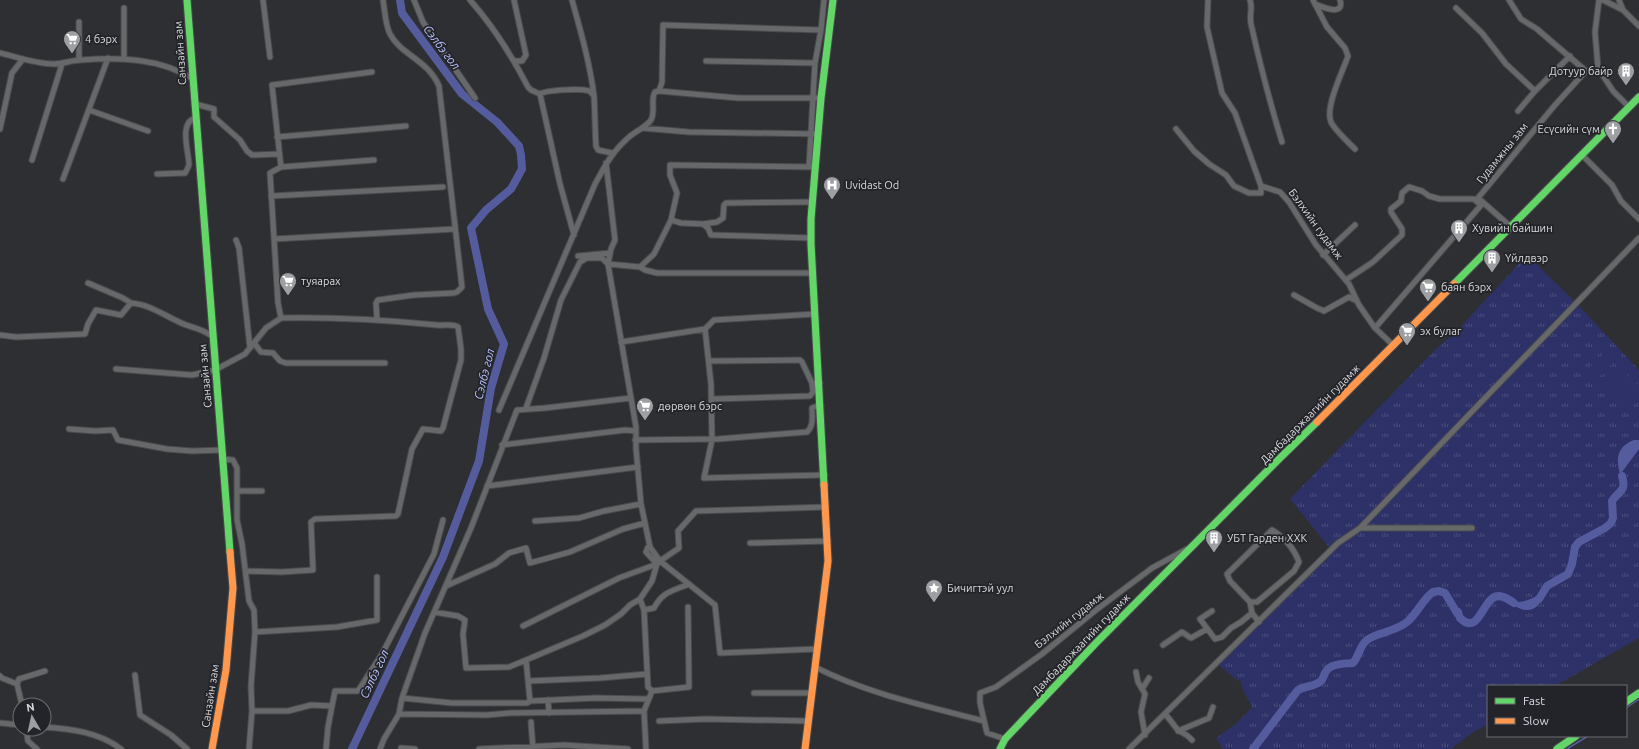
<svg xmlns="http://www.w3.org/2000/svg" width="1639" height="749" font-family="Ubuntu,sans-serif">
  <style>
    .park { fill: url(#park-tufts) }
    .garden { fill: #2d3168 }
    .water { fill: #555c9d }
    .lines { fill: none; stroke-linecap: round; stroke-linejoin: round }
    .stream { stroke: #555c9d; stroke-width: 1.5 }
    .river { stroke: #555c9d; stroke-width: 8 }
    .street-casing { stroke: #4a4b4d; stroke-width: 7 }
    .fast-casing { stroke: #4a4b4d; stroke-width: 9 }
    .slow-casing { stroke: #4a4b4d; stroke-width: 9 }
    .street { stroke: #67686a; stroke-width: 5 }
    .fast { stroke: #63d668; stroke-width: 7 }
    .slow { stroke: #ff974d; stroke-width: 7 }
    .labels { text-anchor: middle; dominant-baseline: central; stroke-width: 3.5; stroke-linejoin: round; paint-order: stroke }
    .poi-label { font-size: 11px; fill: #dadbde; stroke: #232429; text-anchor: start }
    .street-label { font-size: 11px; fill: #dadbde; stroke: #232429 }
    .water-label { font-size: 12px; font-style: italic; fill: #b8c3ff; stroke: #232429 }
  </style>
  <defs>
    <pattern id="park-tufts" width="24" height="20" patternUnits="userSpaceOnUse"><rect width="24" height="20" fill="#2d3168"/><path d="M3 7l-1-3M5 7V3M7 7l1-3M15 17l-1-3M17 17v-4M19 17l1-3" fill="none" stroke="#4b4e7d"/></pattern>
  </defs>
  <rect width="100%" height="100%" fill="#2e2f32"/>
  <path class="park" d="M1527,255L1578,305L1639,370V638L1555,686H1488V724L1472,733L1451,749H1223L1216,738L1237,723L1252,707L1242,688L1241,681L1237,680L1215,662L1333,552L1290,499L1436,349L1456,332Z"/>
  <path class="garden" d="M1604,353L1614,362L1598,378L1588,369Z
    M1618,366L1628,376L1612,392L1602,382Z
    M1632,380L1639,386V392L1626,406L1617,396Z"/>
  <path class="water" d="M1634,440H1639V449L1622,472L1625,487C1618,470 1610,449 1634,440Z
    M1543,590C1544,601 1535,614 1521,609C1515,607 1511,602 1505,599L1506,598C1508,599 1511,602 1514,602C1523,603 1539,597 1543,590Z"/>
  <g class="lines">
    <path class="stream" d="M1626,708L1639,699
      M1567,749L1588,736"/>
    <path class="river" d="M1539,599L1547,586L1568,574L1572,564L1575,547L1579,542L1605,528L1611,523L1613,518L1612,501C1618,491 1627,492 1622,476
      M352,749L443,557L479,461L491,388L504,344L488,309L471,228L486,210L511,189L522,169L521,155L519,146L497,122L462,94L402,13L400,0
      M1253,749L1298,690C1305,686 1311,687 1318,683C1323,681 1323,677 1325,673C1330,663 1343,664 1353,663C1359,656 1360,645 1367,640C1378,632 1395,632 1407,622C1417,614 1422,600 1433,592L1439,591L1445,593L1457,613L1458,612L1460,618C1482,639 1482,589 1503,597C1507,598 1511,601 1514,603"/>
    <g class="street-casing">
      <path id="street" d="M263,0L270,57
        M414,0L423,22L475,98
        M470,0C493,26 512,56 528,87L531,90L540,94L560,184L574,235
        M514,0L526,55L522,61H515
        M572,0C581,32 590,64 594,96C595,113 595,129 596,146L598,150L612,153
        M1208,0L1207,27L1222,93L1235,113L1261,186L1280,192L1289,202L1316,245L1349,284L1359,305L1375,328
        M1250,0C1253,9 1249,15 1251,24C1260,64 1270,103 1282,142
        M1313,0L1327,27L1345,48L1348,56C1343,71 1323,110 1332,124C1338,133 1347,141 1355,149
        M1509,0L1521,19L1537,29L1586,71L1598,68L1613,91L1629,107
        M1603,0L1623,10
        M1619,0L1623,10L1639,26
        M1315,4C1322,7 1345,17 1340,0
        M124,8V59
        M1456,8L1482,33L1506,64L1535,91L1570,56
        M79,22V60
        M0,53C17,57 36,64 54,64C63,64 72,60 81,60C119,57 160,58 193,79
        M706,61L815,63
        M1598,68L1595,32L1599,0
        M659,91L738,98H821
        M540,94C546,90 582,88 589,91C591,92 592,93 593,95
        M195,104L214,109V117L240,140L247,151L252,155L279,154
        M89,110L148,131
        M1518,111L1535,91
        M642,128L689,132L819,134
        M0,129L12,73L23,59
        M1176,129L1194,151L1209,164L1226,175L1234,186L1249,193H1261V186
        M277,137L406,126
        M1582,155L1612,185L1621,201L1639,219
        M32,160L62,64
        M606,163L615,240L611,249L608,264L636,427V449L641,504L650,547L660,561L715,605L720,653L817,649
        M281,167L374,160
        M809,167L815,63L821,30L824,0
        M157,174L185,173C187,170 188,168 189,165C189,152 178,122 196,118
        M63,179L108,58
        M271,196L443,187
        M671,220L681,223L703,224L708,228L711,235L811,238
        M703,224L717,222L723,218L724,205L726,203L812,202
        M1511,227L1478,198L1555,105L1586,71
        M274,239L455,229
        M236,240L239,248L250,348
        M1323,255L1355,225
        M578,256L610,253
        M640,267L645,270L657,273H813
        M1346,280L1373,262L1402,235V229L1391,212V209L1401,201L1402,193L1409,187L1422,191L1429,196L1440,199H1474L1481,205
        M88,283L123,298L131,303
        M1294,295L1317,308L1324,311L1349,297L1357,301
        M377,319L376,303L378,300L414,295L454,293L457,292L462,287L439,86C428,60 401,55 390,34C385,24 385,11 383,0
        M705,329L714,320L815,314
        M0,335L16,337L85,334L88,324L96,310L121,315L131,303C150,304 168,318 186,325C196,328 204,330 212,336
        M621,342L705,329L711,384L712,440L704,478L825,475
        M254,343L261,352L273,353L280,361L286,363H385
        M1394,346L1375,328L1482,204
        M709,361L800,360L802,362L812,383H820
        M116,369L192,375L215,370L245,354L266,328L281,318L278,303L270,173L281,167L272,85L372,72
        M712,399L810,396L813,392L812,383
        M526,408L544,358L561,300L580,262L587,258H602L608,264L640,267L654,254L671,220L677,193L670,175V165L815,167
        M499,410L595,184C606,164 612,152 629,137C636,131 646,127 651,120C656,111 650,100 655,92L659,91L662,82L663,25L821,30
        M69,429L95,431L113,430L118,440L167,449L192,451L222,450
        M635,440L718,439L807,432C814,426 812,417 812,408L817,406L821,405
        M502,445L625,430L636,431
        M223,459L233,460L237,468V520L242,544L249,601L254,610L255,632L251,686L252,711L249,749
        M487,486L638,467
        M237,491H262
        M535,521L579,518L604,511L641,504
        M1360,528H1472
        M750,543L828,541
        M246,571L282,572L313,570L311,522L315,519L396,516L398,514L412,449L423,429L441,431L443,428L461,360V349L458,327C453,323 444,326 437,325C386,320 334,317 281,318
        M446,586L495,564L509,553L526,548L530,563L570,552L623,529L645,523
        M640,599L644,610L648,687L652,691
        M1250,602H1257L1294,571L1299,562C1294,548 1285,538 1272,530L1227,574L1230,581L1250,602L1252,613L1259,622
        M644,610L654,608C663,591 673,591 689,584
        M1212,611L1200,619L1215,639L1222,637L1231,628L1241,622L1252,613
        M434,612L458,616L465,620L463,634L466,668L509,667L526,660
        M523,626L619,578L657,564L646,552L648,547H650
        M255,632L337,627L377,620V577
        M1163,645L1182,632L1191,638L1207,629
        M815,667C868,694 927,706 984,721
        M1136,672L1138,682L1145,694L1141,712L1145,735
        M135,675L140,715L171,735L187,749
        M0,676L2,678L17,684L22,705
        M528,681L600,678L647,674
        M17,684L19,679L45,671
        M1142,689L1149,678
        M754,693H812
        M402,698L452,703H527L530,701L596,698L648,699
        M548,700L549,713
        M530,701L526,660L583,636L605,625L621,614L630,605L640,599L652,581L657,564L660,561L679,548L678,531L696,511L826,507
        M332,706L335,691H358L382,654L434,554L443,520
        M252,711H288L311,705L332,706L328,727L326,749
        M399,714L487,715L510,713L644,711
        M1165,714C1170,719 1174,726 1178,730C1183,734 1186,733 1192,740
        M659,721L706,719L808,721
        M531,722L533,749
        M0,723L20,725
        M44,727C71,729 99,732 121,749
        M26,729L28,741L37,749
        M1178,731L1209,718L1213,707
        M1005,739L987,733L980,703V693L996,687L1042,654L1096,610L1152,568L1187,549
        M401,748L415,749
        M380,749L384,739L399,714L402,698L425,633L471,528L517,410L545,408L631,398
        M479,749L564,745L628,749
        M646,749L644,711L652,691L689,687L688,607
        M1129,749L1338,543L1360,528L1639,238"/>
    </g>
    <g class="fast-casing">
      <path id="fast" d="M187,0L230,552
        M1454,284L1639,97
        M824,485L811,244V219L821,98L833,0
        M1626,702L1639,693
        M1000,749L1005,739L1095,644L1281,457L1317,422
        M1557,749L1576,736"/>
    </g>
    <g class="slow-casing">
      <path id="slow" d="M1317,422L1454,284
        M212,749L226,670L233,588L230,552
        M805,749L828,561L824,485"/>
    </g>
    <use href="#street" class="street"/>
    <use href="#fast" class="fast"/>
    <use href="#slow" class="slow"/>
  </g>
  <defs>
    <g id="supermarket-pin" transform="scale(0.9)"><path d="M0 17L-7.5 6A9.5 9.5 0 1 1 7.5 6Z" fill="#9e9fa2" stroke="#232429"/><path d="M-6-5.5h2.5l.6 2H6L4.5 2H-2.5L-4.4-4H-6ZM-1.5 3.2a1.3 1.3 0 1 0 .1 0ZM3 3.2a1.3 1.3 0 1 0 .1 0Z" fill="#fff"/></g>
    <g id="building-pin" transform="scale(0.9)"><path d="M0 17L-7.5 6A9.5 9.5 0 1 1 7.5 6Z" fill="#9e9fa2" stroke="#232429"/><path d="M-4-6H4V6H1V3H-1V6H-4ZM-2.5-4.3h1.7v1.8h-1.7ZM.8-4.3h1.7v1.8H.8ZM-2.5-1h1.7V.8h-1.7ZM.8-1h1.7V.8H.8Z" fill="#fff"/></g>
    <g id="church-pin" transform="scale(0.9)"><path d="M0 17L-7.5 6A9.5 9.5 0 1 1 7.5 6Z" fill="#9e9fa2" stroke="#232429"/><path d="M-1.2-6h2.4v3.5h3.3v2.4h-3.3V6h-2.4V-.1h-3.3v-2.4h3.3Z" fill="#fff"/></g>
    <g id="hospital-pin" transform="scale(0.9)"><path d="M0 17L-7.5 6A9.5 9.5 0 1 1 7.5 6Z" fill="#9e9fa2" stroke="#232429"/><path d="M-5-5h3v3.5h4V-5h3V5h-3V1.5h-4V5h-3Z" fill="#fff"/></g>
    <g id="sight-pin" transform="scale(0.9)"><path d="M0 17L-7.5 6A9.5 9.5 0 1 1 7.5 6Z" fill="#9e9fa2" stroke="#232429"/><path d="M0-6L1.8-2.2L6-1.7L2.9 1.2L3.7 5.4L0 3.3L-3.7 5.4L-2.9 1.2L-6-1.7L-1.8-2.2Z" fill="#fff"/></g>
  </defs>
  <g fill-rule="evenodd">
    <use href="#supermarket-pin" x="72" y="39"/>
    <use href="#building-pin" x="1626" y="71"/>
    <use href="#church-pin" x="1613" y="129"/>
    <use href="#hospital-pin" x="832" y="185"/>
    <use href="#building-pin" x="1459" y="228"/>
    <use href="#building-pin" x="1492" y="258"/>
    <use href="#supermarket-pin" x="288" y="281"/>
    <use href="#supermarket-pin" x="1428" y="287"/>
    <use href="#supermarket-pin" x="1407" y="331"/>
    <use href="#supermarket-pin" x="645" y="406"/>
    <use href="#building-pin" x="1214" y="538"/>
    <use href="#sight-pin" x="934" y="588"/>
  </g>
  <g class="labels">
    <g class="poi-label">
      <text x="85" y="39">4 бэрх</text>
      <text x="1613" y="71" text-anchor="end">Дотуур байр</text>
      <text x="1600" y="129" text-anchor="end">Есүсийн сүм</text>
      <text x="845" y="185">Uvidast Od</text>
      <text x="1472" y="228">Хувийн байшин</text>
      <text x="1505" y="258">Үйлдвэр</text>
      <text x="301" y="281">туяарах</text>
      <text x="1441" y="287">баян бэрх</text>
      <text x="1420" y="331">эх булаг</text>
      <text x="658" y="406">дөрвөн бэрс</text>
      <text x="1227" y="538">УБТ Гарден ХХК</text>
      <text x="947" y="588">Бичигтэй уул</text>
    </g>
    <g class="street-label">
      <text transform="translate(180 53) rotate(-94)">Санзайн зам</text>
      <text transform="translate(1502 153) rotate(-51)">Гудамжны зам</text>
      <text transform="translate(1316 224) rotate(54)">Бэлхийн гудамж</text>
      <text transform="translate(205 376) rotate(-95)">Санзайн зам</text>
      <text transform="translate(1310 414) rotate(-45)">Дамбадаржаагийн гудамж</text>
      <text transform="translate(1069 620) rotate(-38)">Бэлхийн гудамж</text>
      <text transform="translate(1081 644) rotate(-46)">Дамбадаржаагийн гудамж</text>
      <text transform="translate(210 696) rotate(-81)">Санзайн зам</text>
    </g>
    <g class="water-label">
      <text transform="translate(442 47) rotate(53)">Сэлбэ гол</text>
      <text transform="translate(484 374) rotate(-76)">Сэлбэ гол</text>
      <text transform="translate(374 674) rotate(-65)">Сэлбэ гол</text>
    </g>
  </g>
  <rect x="1487" y="685" width="140" height="52" fill="#232429" stroke="#6c6d71"/>
  <rect x="1495" y="698" width="20" height="6" fill="#63d668" stroke="#6c6d71"/>
  <text x="1523" y="705" font-size="12" fill="#dadbde">Fast</text>
  <rect x="1495" y="718" width="20" height="6" fill="#ff974d" stroke="#6c6d71"/>
  <text x="1523" y="725" font-size="12" fill="#dadbde">Slow</text>
  <g transform="translate(32 717) rotate(351)"><circle r="19" fill="#232429" stroke="#6c6d71"/>
  <path d="M0-3L7 15L0 10L-7 15Z" fill="#9e9fa2"/>
  <text y="-6" font-size="11" font-weight="bold" text-anchor="middle" fill="#dadbde">N</text>
  </g>
</svg>
